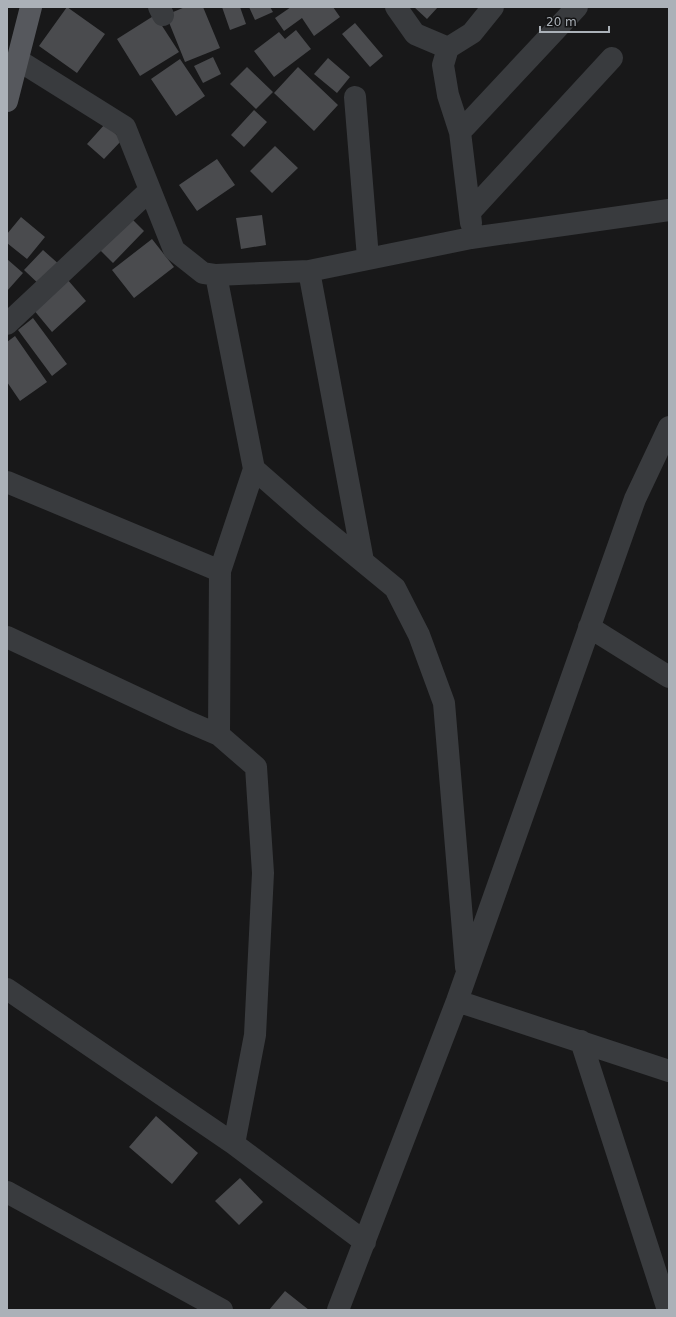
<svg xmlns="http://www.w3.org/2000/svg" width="676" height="1317" font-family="'DejaVu Sans',sans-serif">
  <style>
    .building { fill: #4a4b4e }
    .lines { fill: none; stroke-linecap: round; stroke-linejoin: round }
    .street { stroke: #393b3e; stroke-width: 22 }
    .primary { stroke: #56585d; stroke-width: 22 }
  </style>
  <rect width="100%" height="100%" fill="#181819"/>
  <path class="building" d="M67,7L105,34L77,73L39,46Z
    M185,7H203L220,48L185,62L166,15Z
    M222,7H240L246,24L230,30Z
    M249,7H270L273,12L255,20Z
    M291,7H333L340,17L314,36L302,18L284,31L275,18Z
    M414,7H438L427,19Z
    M155,15L179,52L140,76L117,39Z
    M355,23L383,56L370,67L342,34Z
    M296,30L311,49L274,77L254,51L279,32L285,39Z
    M213,57L221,74L203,83L194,66Z
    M328,58L350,77L337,93L314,74Z
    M180,59L205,96L176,116L151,79Z
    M247,67L273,92L256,109L230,84Z
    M298,67L338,105L314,131L274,93Z
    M254,110L267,122L244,147L231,135Z
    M105,124L122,140L104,159L87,144Z
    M275,146L298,168L272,193L250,171Z
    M217,159L235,185L197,211L179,185Z
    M128,215L144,231L113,263L96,246Z
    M262,215L266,245L241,249L236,218Z
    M21,217L45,237L27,259L7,243V234Z
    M152,239L174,267L134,298L112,270Z
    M43,250L61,266L42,287L24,270Z
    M7,259L23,273L7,291Z
    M67,279L86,301L52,332L33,309Z
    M33,318L67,364L52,376L18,330Z
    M15,336L47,382L20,401L7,382V342Z
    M156,1116L198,1153L172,1184L129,1147Z
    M240,1178L263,1202L239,1225L215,1201Z
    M285,1291L309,1310H269Z"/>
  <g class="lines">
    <path class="street" d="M159,7L163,15
      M396,7L415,34L448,48L472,33L493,7
      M448,48L443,65L448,95L460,132L471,223
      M18,60L125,127L174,250L203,273L216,275L309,271L471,238L669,210
      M355,97L368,258
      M460,132L577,7
      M470,212L612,58
      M309,271L363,561
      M216,275L254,469L220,571L219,735L256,767L263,873L255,1035L234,1144L365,1242
      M7,324L149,191
      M254,469L310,518L395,588L419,635L444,703L466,967
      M7,482L220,571
      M589,627L669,677
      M7,637L184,720L219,735
      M7,989L234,1144
      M457,1001L669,1071
      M581,1041L668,1310
      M7,1192L222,1310
      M338,1310L457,1001L635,499L669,427"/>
    <path class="primary" d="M7,101L31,7"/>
  </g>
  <rect width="676" height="1317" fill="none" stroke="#abb1b8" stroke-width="16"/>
  <path d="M540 26v6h69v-6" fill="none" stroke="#abb1b8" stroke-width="2"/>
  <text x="546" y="26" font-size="12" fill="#abb1b8" stroke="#131314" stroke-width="3" paint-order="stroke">20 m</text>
</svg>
